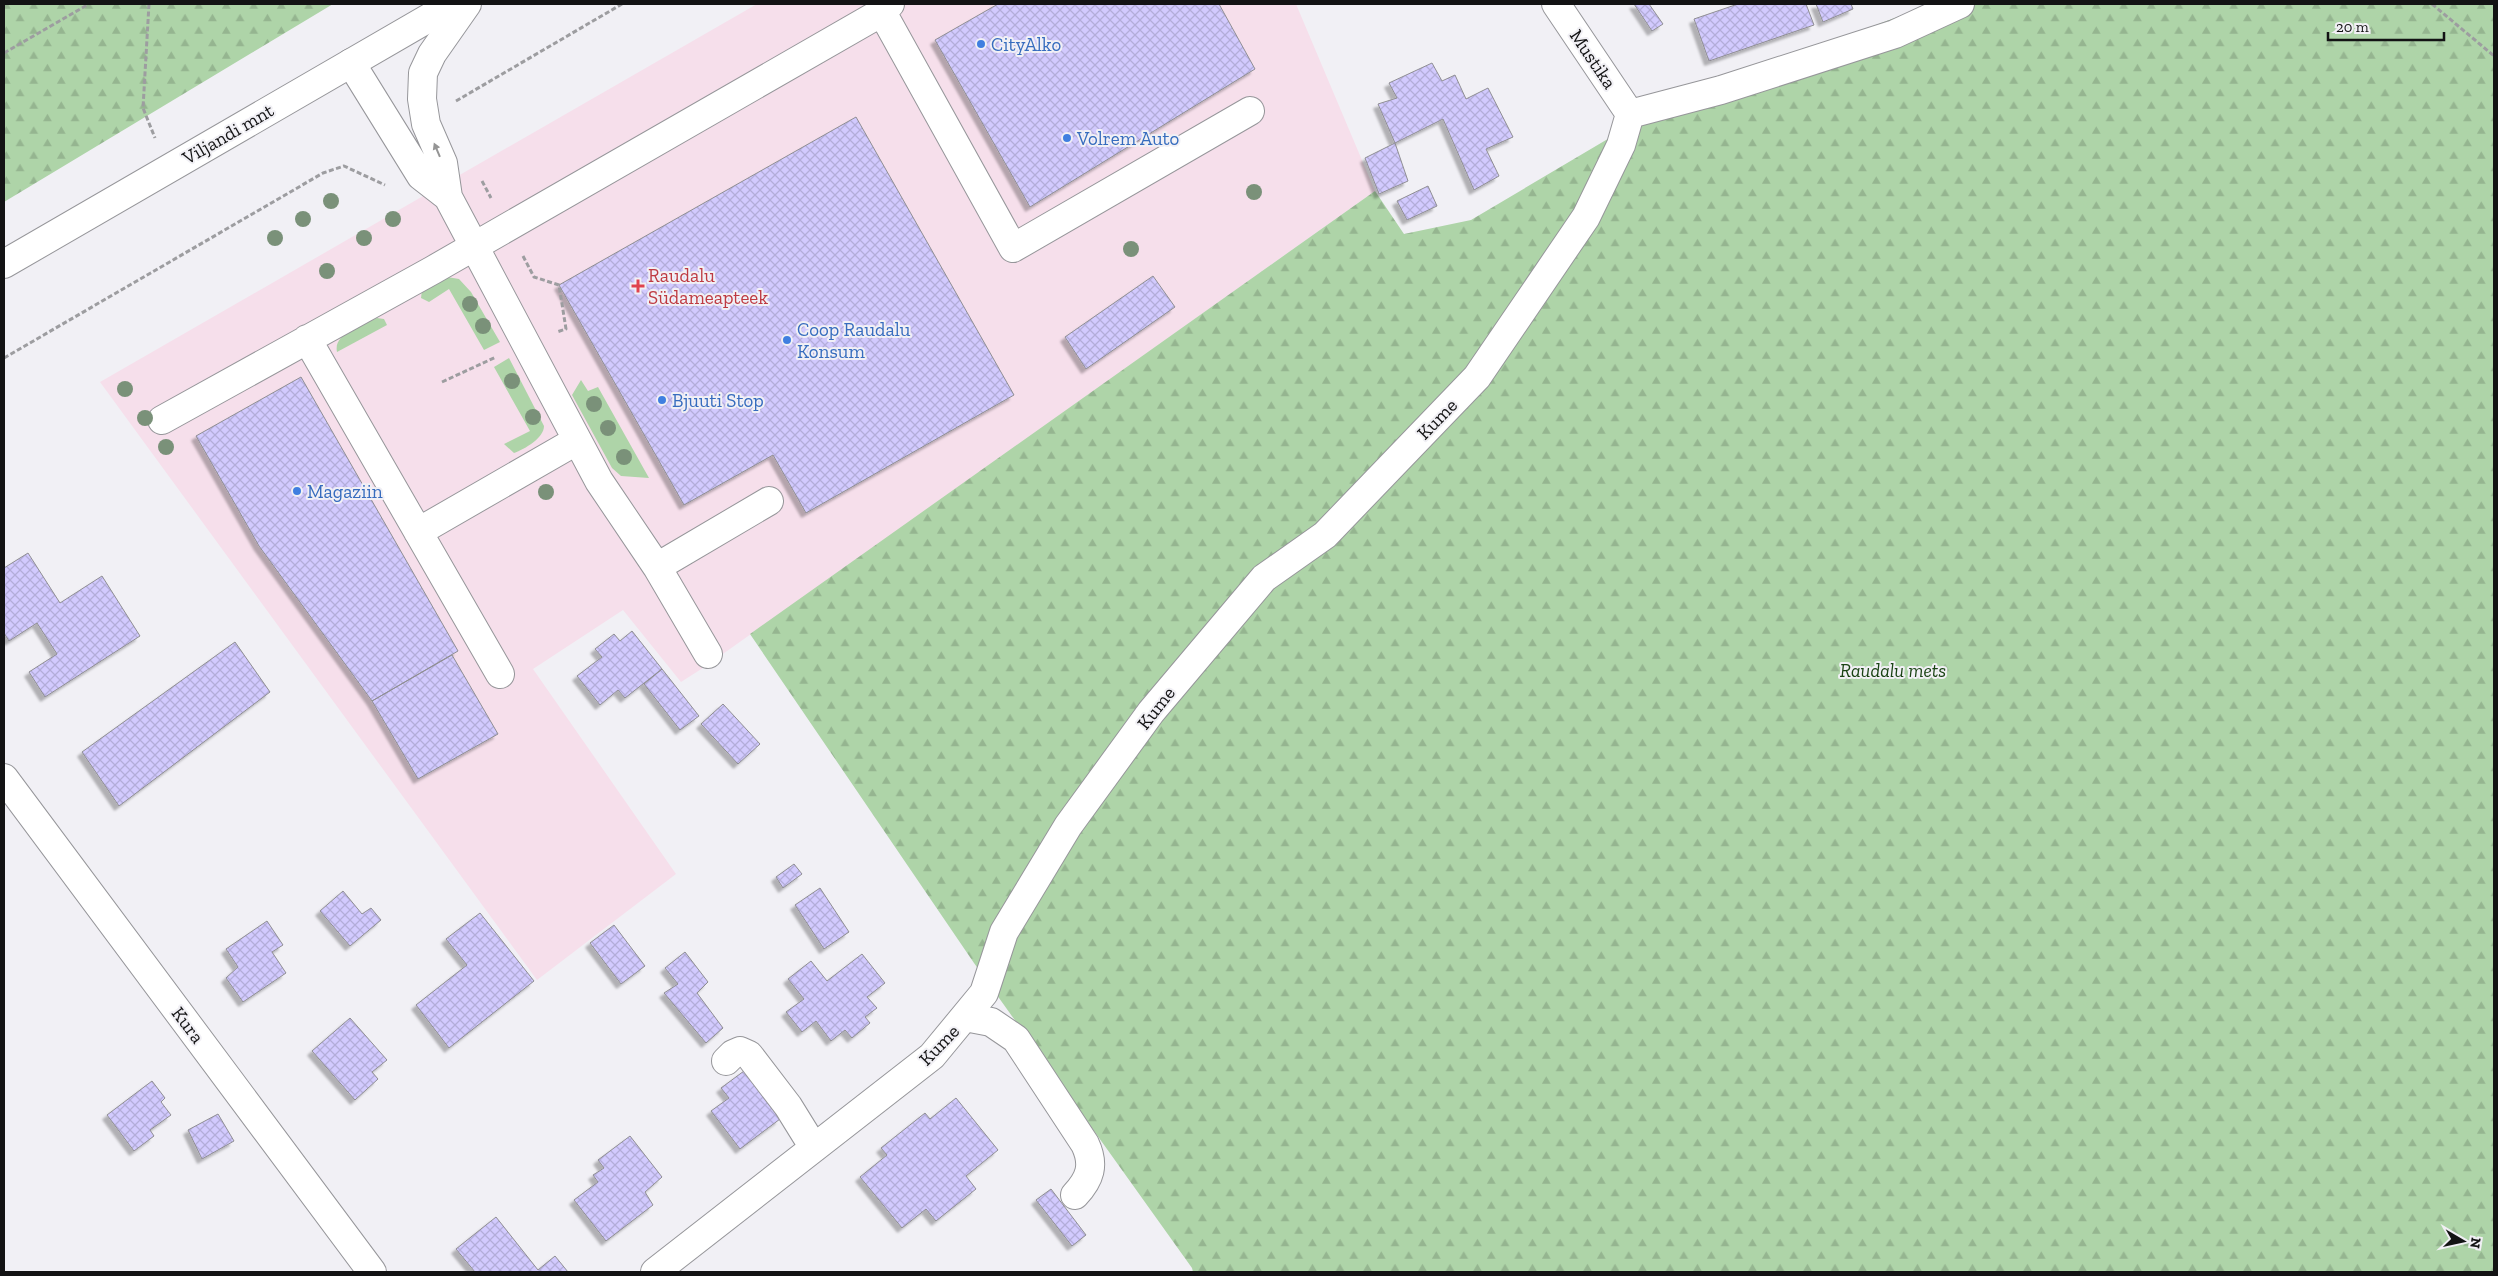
<svg xmlns="http://www.w3.org/2000/svg" width="2498" height="1276" font-family="'Zilla Slab',serif">
  <style>
    .commercial { fill: #f6dfeb }
    .green { fill: #aed4a8 }
    .forest { fill: url(#forest-firs) }
    .building { fill: url(#building-cross-hatch); stroke: #8f8e93; filter: url(#shadow) }
    .lines { fill: none; stroke-linecap: round; stroke-linejoin: round }
    .minor-casing { stroke: #96969a; stroke-width: 30 }
    .major-casing { stroke: #96969a; stroke-width: 30 }
    .path { stroke: #9d9da0; stroke-width: 3; stroke-dasharray: 5 2.5; stroke-linecap: butt }
    .minor { stroke: #fff; stroke-width: 28 }
    .major { stroke: #fff; stroke-width: 28 }
    .tree { fill: #7a9179 }
    .oneway { fill: #959595 }
    .shop-dot { fill: #3f7fe0; stroke: #f1f0f5; stroke-width: 2 }
    .health-dot { fill: #e0444e; stroke: #f1f0f5; stroke-width: 2 }
    .labels { text-anchor: middle; dominant-baseline: central; stroke-width: 4; stroke-linejoin: round; paint-order: stroke }
    .shop-label { font-size: 19px; fill: #366cbe; stroke: #f1f0f5; text-anchor: start }
    .street-label { font-size: 19px; fill: #131314; stroke: #f1f0f5 }
    .health-label { font-size: 19px; fill: #be3a42; stroke: #f1f0f5; text-anchor: start }
    .park-label { font-size: 19px; font-style: italic; fill: #194313; stroke: #f1f0f5 }
  </style>
  <defs>
    <pattern id="forest-firs" width="22" height="20" patternUnits="userSpaceOnUse" patternTransform="scale(1.25)"><rect width="22" height="20" fill="#aed4a8"/><path d="M5 1l3.5 6h-7zM16 11l3.5 6h-7z" fill="#95b590"/></pattern>
    <pattern id="building-cross-hatch" width="8" height="8" patternUnits="userSpaceOnUse" patternTransform="scale(1.25)"><rect width="8" height="8" fill="#d2cafe"/><path d="M0 0l8 8M0 8l8-8" fill="none" stroke="#b3add9"/></pattern>
    <filter id="shadow"><feDropShadow dx="-4.5" dy="4.5" stdDeviation="1" flood-color="#0004"/></filter>
  </defs>
  <rect width="100%" height="100%" fill="#f1f0f5"/>
  <path class="commercial" d="M757,4H1296L1375,191L706,666L681,682L623,610L533,669L676,874L537,980L100,382Z"/>
  <path class="green" d="M447,277L459,279L471,292L500,342L484,350L449,289L429,302L421,298L422,290Z
    M377,318L384,319L387,325L337,352C333,333 363,325 377,318Z
    M509,358L544,426C544,438 525,449 514,453L504,444L530,431L494,367Z
    M581,380L588,391L598,387L649,478L621,476L612,468L572,395Z"/>
  <path class="forest" d="M4,4H333L4,202Z
    M1932,4H2494V1272H1193L1192,1268L974,963L750,634L1375,191L1404,234L1471,220L1672,101Z"/>
  <path class="building" d="M998,4H1219L1255,69L1030,207L935,40Z
    M1634,4H1649L1663,24L1652,31Z
    M1738,4H1806L1814,25L1709,61L1694,19Z
    M1816,4H1851L1853,9L1823,22Z
    M1432,63L1442,81L1455,75L1466,99L1488,88L1513,137L1486,149L1499,176L1474,190L1443,119L1395,143L1378,104L1397,98L1389,83Z
    M856,117L1014,395L806,513L773,455L684,505L559,285Z
    M1395,143L1408,181L1379,194L1365,158Z
    M1428,186L1437,206L1407,220L1397,201Z
    M1153,276L1175,307L1086,369L1065,337Z
    M301,377L458,651L372,701L259,546L196,436Z
    M28,553L60,603L102,576L140,636L45,697L29,672L57,654L37,623L9,641L4,633V568Z
    M632,631L662,669L625,698L618,690L600,705L577,676L602,657L595,649L614,634L620,641Z
    M235,642L270,692L119,806L82,752Z
    M452,655L498,734L418,779L372,701Z
    M662,669L699,716L680,730L644,684Z
    M723,704L760,744L738,764L701,724Z
    M794,864L802,874L783,888L776,877Z
    M820,888L849,932L824,949L795,905Z
    M343,891L362,914L371,908L381,920L350,946L320,911Z
    M480,913L534,981L449,1048L416,1005L467,965L446,939Z
    M267,921L283,945L272,952L286,973L243,1002L226,978L238,967L226,949Z
    M614,925L645,966L621,984L590,943Z
    M685,952L708,982L697,993L723,1028L706,1043L664,993L678,984L665,968Z
    M862,954L885,983L867,997L877,1008L865,1017L870,1023L852,1038L845,1030L831,1041L816,1021L802,1032L786,1012L804,999L788,979L811,961L827,981Z
    M350,1018L387,1060L372,1072L378,1079L355,1100L312,1051Z
    M744,1071L780,1119L740,1149L711,1111L729,1098L721,1088Z
    M152,1081L165,1098L161,1102L171,1115L150,1130L154,1136L134,1151L107,1115Z
    M956,1098L998,1150L966,1176L976,1189L936,1221L926,1209L902,1228L860,1177L887,1155L881,1148L925,1113L930,1119Z
    M218,1114L234,1141L202,1159L188,1130Z
    M630,1136L662,1177L645,1192L653,1205L606,1241L574,1200L598,1182L593,1175L604,1168L598,1160Z
    M1051,1189L1086,1235L1072,1246L1036,1200Z
    M496,1217L538,1270L555,1256L568,1272H475L456,1249Z"/>
  <g class="lines">
    <g class="minor-casing">
      <path id="minor" d="M1556,4L1630,114
        M882,12L1013,248L1250,111
        M351,63L421,176L448,197L599,481L657,567L708,654
        M1630,114L1721,90L1895,34L1960,4
        M448,197L443,163L426,124L422,99L423,73L432,54L467,4
        M307,339L500,674
        M162,420L433,270L882,12L890,4
        M418,532L576,441
        M657,567L769,501
        M4,778L372,1272
        M965,1017L991,1022L1016,1039L1085,1144C1095,1165 1090,1179 1075,1195
        M726,1061L733,1054L740,1051L749,1055L788,1106L814,1148
        M655,1272L932,1056L984,993L1004,932L1068,826L1151,712L1264,578L1325,535L1477,377L1586,217L1621,145L1630,114"/>
    </g>
    <g class="major-casing">
      <path id="major" d="M4,264L453,4"/>
    </g>
    <path class="path" d="M149,4L143,108L155,138
      M2432,4L2494,56
      M4,53L89,4
      M456,101L622,4
      M482,181L491,198
      M523,256L534,277L559,285L566,329L557,332
      M4,358L323,173L344,166L385,185
      M442,382L496,357"/>
    <use href="#minor" class="minor"/>
    <use href="#major" class="major"/>
  </g>
  <g class="tree">
    <circle cx="1254" cy="192" r="8"/>
    <circle cx="331" cy="201" r="8"/>
    <circle cx="303" cy="219" r="8"/>
    <circle cx="393" cy="219" r="8"/>
    <circle cx="275" cy="238" r="8"/>
    <circle cx="364" cy="238" r="8"/>
    <circle cx="1131" cy="249" r="8"/>
    <circle cx="327" cy="271" r="8"/>
    <circle cx="470" cy="304" r="8"/>
    <circle cx="483" cy="326" r="8"/>
    <circle cx="512" cy="381" r="8"/>
    <circle cx="125" cy="389" r="8"/>
    <circle cx="594" cy="404" r="8"/>
    <circle cx="533" cy="417" r="8"/>
    <circle cx="145" cy="418" r="8"/>
    <circle cx="608" cy="428" r="8"/>
    <circle cx="166" cy="447" r="8"/>
    <circle cx="624" cy="457" r="8"/>
    <circle cx="546" cy="492" r="8"/>
  </g>
  <defs><path id="oneway-solid" d="M-6-.8H1V-3.2L6.5 0L1 3.2V.8H-6Z" transform="scale(1.25)"/></defs>
  <use class="oneway" href="#oneway-solid" transform="translate(437 150) rotate(-113)"/>
  <g class="shop-dot">
    <circle cx="981" cy="44" r="5"/>
    <circle cx="1067" cy="138" r="5"/>
    <circle cx="787" cy="340" r="5"/>
    <circle cx="662" cy="400" r="5"/>
    <circle cx="297" cy="491" r="5"/>
  </g>
  <path class="health-dot" d="M635.5 278.5h5v5h5v5h-5v5h-5v-5h-5v-5h5z"/>
  <g class="labels">
    <g class="shop-label">
      <text x="991" y="44">CityAlko</text>
      <text x="1077" y="138">Volrem Auto</text>
      <text x="797" y="329">Coop Raudalu<tspan x="797" dy="22">Konsum</tspan></text>
      <text x="672" y="400">Bjuuti Stop</text>
      <text x="307" y="491">Magaziin</text>
    </g>
    <g class="street-label">
      <text transform="translate(1593 59) rotate(56)">Mustika</text>
      <text transform="translate(228 134) rotate(-30)">Viljandi mnt</text>
      <text transform="translate(1437 419) rotate(-46)">Kume</text>
      <text transform="translate(1156 708) rotate(-52)">Kume</text>
      <text transform="translate(188 1025) rotate(53)">Kura</text>
      <text transform="translate(939 1045) rotate(-46)">Kume</text>
    </g>
    <g class="health-label">
      <text x="648" y="275">Raudalu<tspan x="648" dy="22">Südameapteek</tspan></text>
    </g>
    <g class="park-label">
      <text x="1893" y="670">Raudalu mets</text>
    </g>
  </g>
  <rect width="2498" height="1276" fill="none" stroke="#131314" stroke-width="10"/>
  <g transform="translate(2463 1241) rotate(99)" stroke="#f1f0f5" stroke-width="4" paint-order="stroke">
  <path d="M0-4L9 19L0 12L-9 19Z" fill="#131314"/>
  <text y="-8" font-size="14" font-weight="bold" text-anchor="middle" fill="#131314">N</text>
  </g>
  <path d="M2328 32v8h116v-8" fill="none" stroke="#131314" stroke-width="2.5"/>
  <text x="2336" y="32" font-size="15" fill="#131314" stroke="#f1f0f5" stroke-width="4" paint-order="stroke">20 m</text>
</svg>
